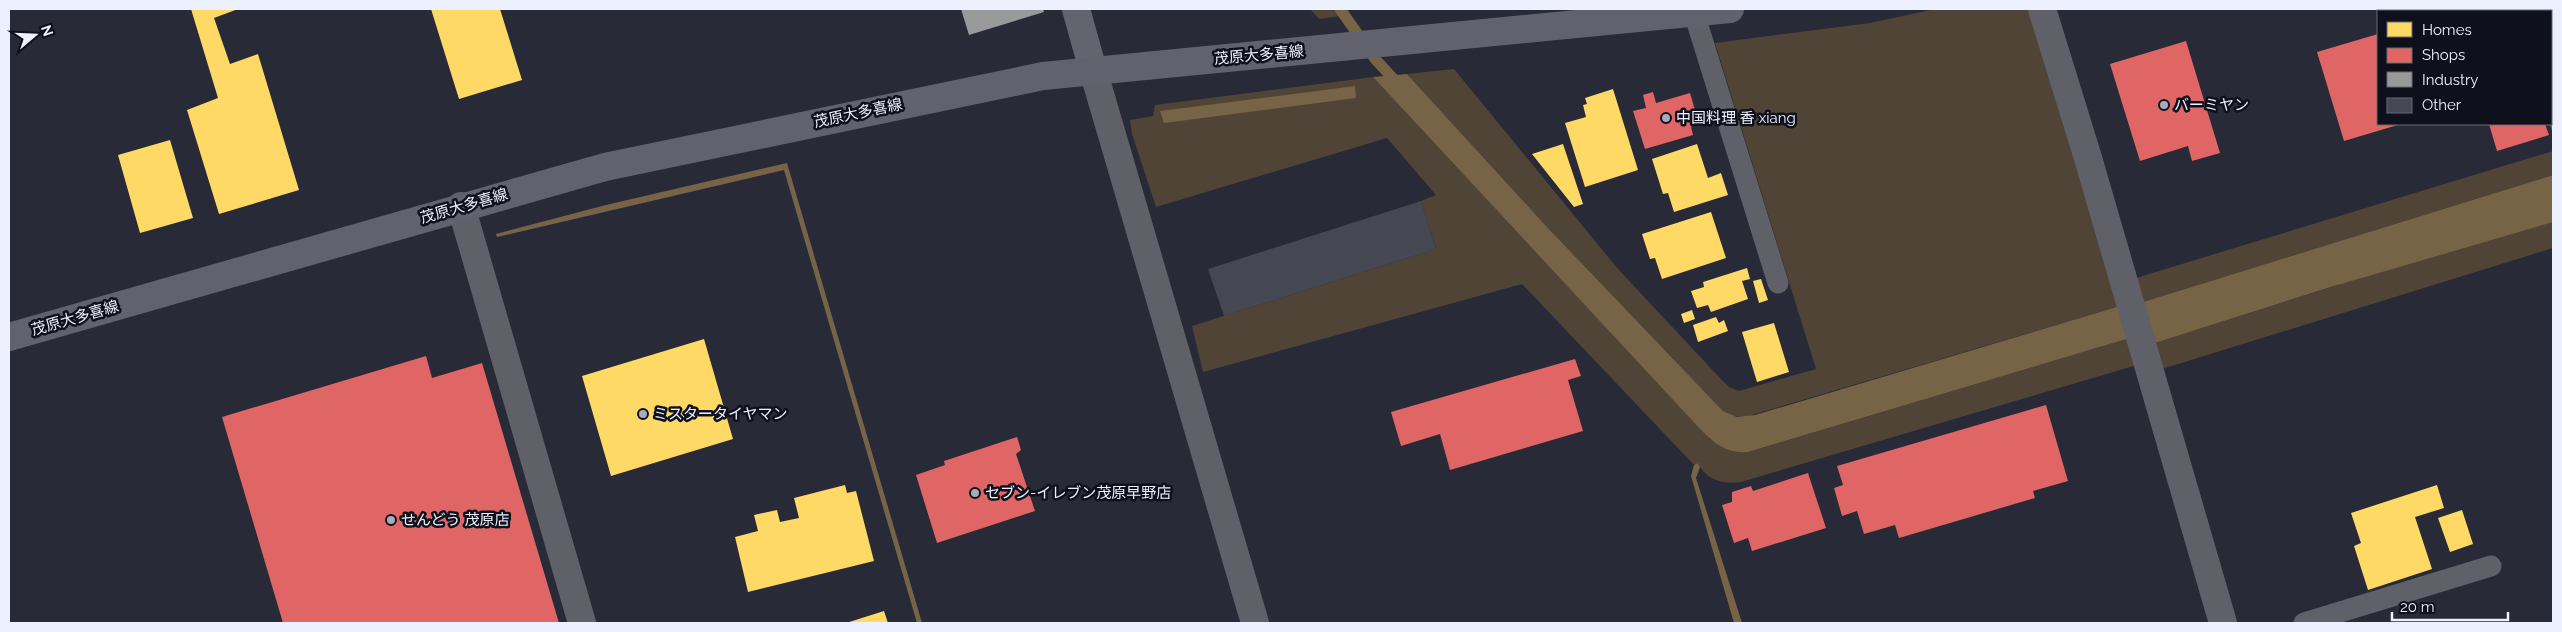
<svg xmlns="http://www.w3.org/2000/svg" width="2562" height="632" font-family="Raleway,'Noto Sans JP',sans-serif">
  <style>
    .green { fill: #4f4435 }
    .water { fill: #776346 }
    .homes { fill: #ffd966 }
    .shops { fill: #e06666 }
    .industry { fill: #999 }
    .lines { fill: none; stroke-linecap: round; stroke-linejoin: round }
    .stream { stroke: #776346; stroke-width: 11 }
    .building { fill: #454753 }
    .lane { stroke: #606168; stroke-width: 21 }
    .street { stroke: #606168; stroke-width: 28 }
    .secondary { stroke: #63646d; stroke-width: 28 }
    .primary { stroke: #61626d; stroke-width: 28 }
    .poi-dot { fill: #a8abb9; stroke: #0e101c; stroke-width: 2 }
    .labels { text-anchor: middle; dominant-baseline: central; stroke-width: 5; stroke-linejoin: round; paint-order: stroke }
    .street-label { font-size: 15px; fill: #edf0fe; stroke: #0e101c }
    .poi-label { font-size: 15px; fill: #edf0fe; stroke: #0e101c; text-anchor: start }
  </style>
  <rect width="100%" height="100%" fill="#282a38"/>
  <path class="green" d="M1310,9H1333L1340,16L1319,19Z
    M1935,9H2030L2120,306L1745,417L1731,416L1723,411L1549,229L1407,74L1454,69L1618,269L1719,377L1729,387L1739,391L1816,369L1715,43L1870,23Z
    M1373,77L1710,439L1748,452L2130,338L2137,365L1741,482C1725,485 1705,480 1698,463L1694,465L1522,284L1203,372L1192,326L1436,249L1421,201L1436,195L1387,138L1156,207L1132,134L1130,120L1153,116L1155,105Z
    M2553,151V175L2143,302L2136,278Z
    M2553,217V248L2162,369L2155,343Z"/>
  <path class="water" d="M2551,62L2553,70V135L2550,124Z
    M1407,74L1549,229L1723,411L1737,417L1755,415L2120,306L2130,338L1748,452C1720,454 1707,436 1689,417L1373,77Z
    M1355,86L1356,98L1164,123L1160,111Z
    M787,163L922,623H917L784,170L497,237L496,234L606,205Z
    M2553,175V222L2331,287L2155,343L2143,302Z
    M1698,463L1700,467L1696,478L1742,623H1734L1691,476L1694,465Z"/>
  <path class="homes" d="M191,9H238L214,18L230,64L258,54L299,190L219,214L187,110L218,98Z
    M431,9H500L522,80L459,99Z
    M1613,89L1638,170L1585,187L1565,123L1586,117L1583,105L1587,104L1585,98Z
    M170,140L193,218L140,233L118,155Z
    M1563,144L1583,204L1574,207L1532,154Z
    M1697,144L1708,178L1721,173L1728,195L1674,212L1668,193L1663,194L1652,159Z
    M1711,212L1726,258L1662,279L1655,258L1650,259L1642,234Z
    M1747,268L1750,279L1742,281L1748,299L1711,312L1708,305L1697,308L1691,291L1704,287L1703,282Z
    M1761,279L1768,300L1759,303L1753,281Z
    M1692,310L1695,319L1684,323L1681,314Z
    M1716,317L1719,323L1724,320L1728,331L1698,342L1693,325Z
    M1774,323L1789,372L1757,382L1742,332Z
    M704,339L733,439L611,476L582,376Z
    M845,485L847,493L856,491L874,561L748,592L735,537L758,531L754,515L777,510L780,522L799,518L794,498Z
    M2437,485L2444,508L2415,517L2432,569L2368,590L2354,546L2361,543L2351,513Z
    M2462,510L2473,544L2450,552L2438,518Z
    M884,611L888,623H846Z"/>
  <path class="shops" d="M2378,34V124H2401L2344,141L2317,52Z
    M2186,41L2220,153L2192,161L2188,146L2140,161L2110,64Z
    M1653,92L1656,103L1690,93L1699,124L1691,127L1693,135L1645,149L1633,111L1646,108L1643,95Z
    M2489,124H2545L2549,135L2497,151Z
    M426,356L432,378L482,363L559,623H283L222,417Z
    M1575,359L1581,376L1568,380L1583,431L1450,470L1440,434L1401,446L1391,412Z
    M2046,405L2068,481L2033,491L2035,498L1899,538L1895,525L1864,534L1857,511L1842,516L1834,488L1843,485L1837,466Z
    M1017,437L1021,450L1016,454L1035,511L937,543L916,475L945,465L944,461Z
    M1808,473L1826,528L1752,551L1748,538L1734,543L1722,505L1732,502V492L1751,486L1753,491Z"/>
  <path class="industry" d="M961,9H1043L1044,12L969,35Z"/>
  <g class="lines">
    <path class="stream" d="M1340,9L1376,60L1400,86"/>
  </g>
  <path class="building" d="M1421,201L1436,249L1224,316L1208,269Z"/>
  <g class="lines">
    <path class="lane" d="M1694,13L1778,283
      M2304,623L2491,566"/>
    <path class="street" d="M2042,9L2088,158L2223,623
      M1093,70L1255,623
      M461,206L582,623"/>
    <path class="secondary" d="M1076,9L1093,70"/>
    <path class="primary" d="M9,337L605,167L1043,76L1730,9"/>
  </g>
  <g class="poi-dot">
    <circle cx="2164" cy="105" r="5"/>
    <circle cx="1666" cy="118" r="5"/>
    <circle cx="643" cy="414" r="5"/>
    <circle cx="975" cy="493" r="5"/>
    <circle cx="391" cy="520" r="5"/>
  </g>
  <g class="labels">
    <g class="street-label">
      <text transform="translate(1259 55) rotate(-5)">茂原大多喜線</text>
      <text transform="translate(858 113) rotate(-12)">茂原大多喜線</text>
      <text transform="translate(464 206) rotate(-16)">茂原大多喜線</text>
      <text transform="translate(75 318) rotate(-16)">茂原大多喜線</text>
    </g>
    <g class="poi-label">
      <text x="2174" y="105">バーミヤン</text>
      <text x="1676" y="118">中国料理 香 xiang</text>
      <text x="653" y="414">ミスタータイヤマン</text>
      <text x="985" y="493">セブン-イレブン茂原早野店</text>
      <text x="401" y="520">せんどう 茂原店</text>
    </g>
  </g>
  <rect width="2562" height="632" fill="none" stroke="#edf0fe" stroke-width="20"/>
  <rect x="2377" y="10" width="175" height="115" fill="#0e101c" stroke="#676a76"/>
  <rect x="2387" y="22" width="25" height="15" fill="#ffd966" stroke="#676a76"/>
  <text x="2422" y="35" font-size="15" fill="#edf0fe">Homes</text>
  <rect x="2387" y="48" width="25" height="15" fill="#e06666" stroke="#676a76"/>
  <text x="2422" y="60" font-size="15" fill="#edf0fe">Shops</text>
  <rect x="2387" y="72" width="25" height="15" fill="#999999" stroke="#676a76"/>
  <text x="2422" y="85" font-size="15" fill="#edf0fe">Industry</text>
  <rect x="2387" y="98" width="25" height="15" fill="#454753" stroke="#676a76"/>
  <text x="2422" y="110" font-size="15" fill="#edf0fe">Other</text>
  <g transform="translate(35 35) rotate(71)" stroke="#0e101c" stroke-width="4" paint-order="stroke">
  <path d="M0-4L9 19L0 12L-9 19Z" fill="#edf0fe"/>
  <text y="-8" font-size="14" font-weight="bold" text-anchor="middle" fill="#edf0fe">N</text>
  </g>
  <path d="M2392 612v8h116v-8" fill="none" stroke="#edf0fe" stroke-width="2.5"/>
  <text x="2400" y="612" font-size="15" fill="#edf0fe" stroke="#0e101c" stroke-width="4" paint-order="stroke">20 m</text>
</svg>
